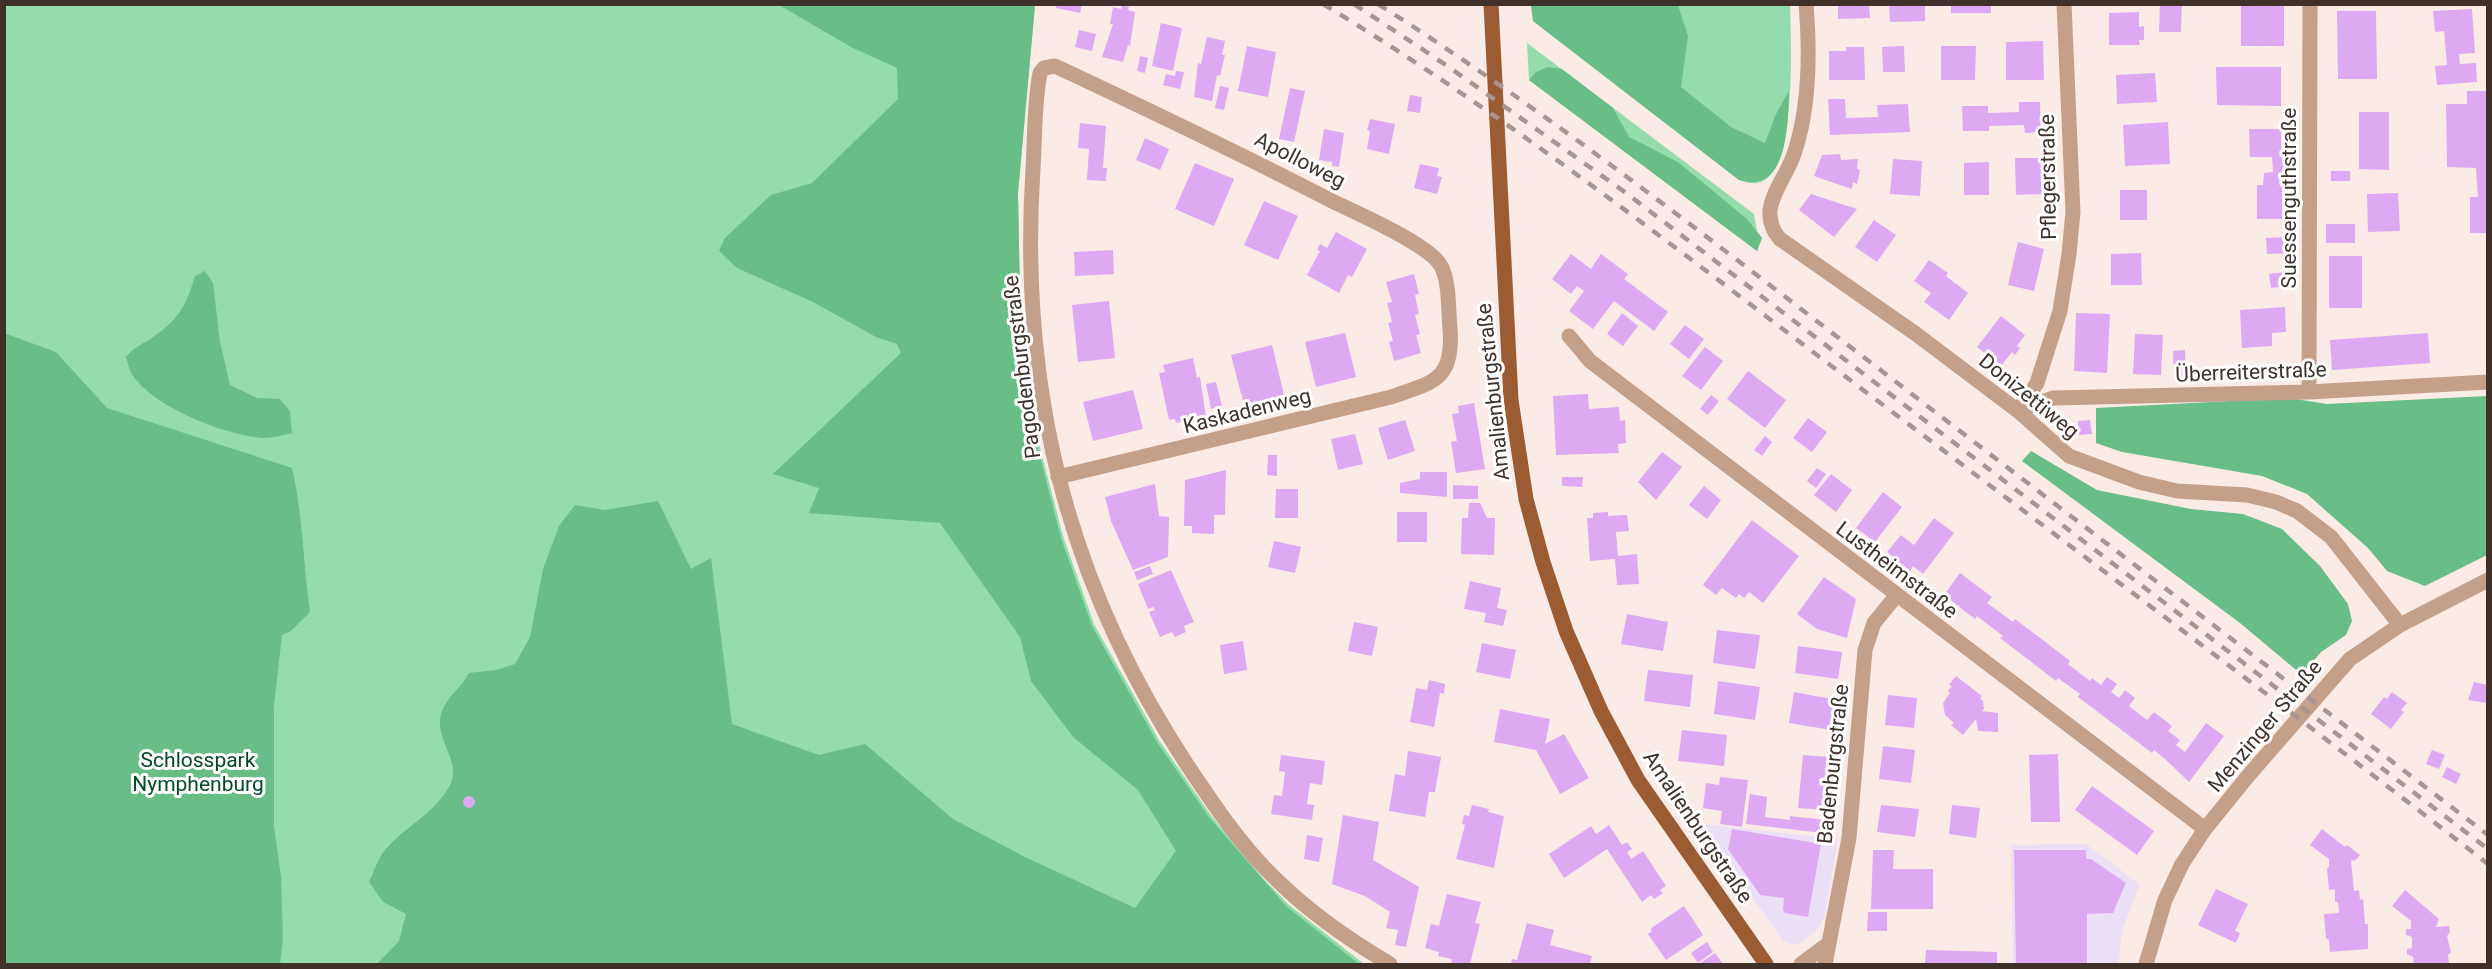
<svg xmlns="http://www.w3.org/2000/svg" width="2492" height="969" font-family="Roboto,sans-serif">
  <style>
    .commercial { fill: #ebe0f5 }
    .green { fill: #94dcab }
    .forest { fill: #69be87 }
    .building { fill: #dea9f3 }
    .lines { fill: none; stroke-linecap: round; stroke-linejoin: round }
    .minor { stroke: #c4a08b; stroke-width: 15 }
    .major { stroke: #9b5c33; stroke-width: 15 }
    .rail { stroke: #a69691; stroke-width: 4.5; stroke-dasharray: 10 10; stroke-linecap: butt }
    .labels { text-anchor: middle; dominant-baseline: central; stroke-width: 6; stroke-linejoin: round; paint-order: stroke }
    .street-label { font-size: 21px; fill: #3f302a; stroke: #fff }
    .park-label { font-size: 21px; fill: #034926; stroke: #fff }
  </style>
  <rect width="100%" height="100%" fill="#fbebe6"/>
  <path class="commercial" d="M1702,824L1838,839L1825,914L1819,928L1801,943L1792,944L1783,941Z
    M2086,844L2140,885L2123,928L2118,964H2013L2011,845Z"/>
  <path class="green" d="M5,5H1035L1018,193L1020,299L1038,440L1063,536L1094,624L1159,740L1210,814L1261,876L1288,904L1364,964H5Z
    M1531,5H1790C1791,39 1797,168 1761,182C1753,185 1746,182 1739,180L1533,21Z
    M1527,43L1754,214L1757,231L1762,238L1757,251L1529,80Z"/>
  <path class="forest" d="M779,5H1035L1018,193L1020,299L1036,441L1061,538L1092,626L1157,742L1208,816L1286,906L1359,964H377L399,941L406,914L383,902L369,882C374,872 378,858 385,850C405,826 435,814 450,785C462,761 434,739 441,714C446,697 462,687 469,673L496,670L515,664L530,637L543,569L559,526L575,505L605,510L658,501L691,569L711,558L732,724L819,755L865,744L953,819L1025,857L1135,908L1176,851L1138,790L1073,737L1031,681L1020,637L940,523L809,513L819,488L773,474L901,353L897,344L876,337L813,302L737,268L719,251L725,238L771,195L812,183L898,99L897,68L851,47Z
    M1531,5H1678L1688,36L1681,87L1731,127L1765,143L1776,114L1789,91C1788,124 1788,195 1739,180L1533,21Z
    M1548,67L1562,69L1613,108L1629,137L1678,162L1747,219L1762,238L1757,251L1529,80L1536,72Z
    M205,271L213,283L220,342L230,385L257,398L280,399L290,411L292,433C283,435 273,438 264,438C227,436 152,407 132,374C129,370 128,362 126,357C133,348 140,345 149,340C178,320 185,309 195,276Z
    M4,333L56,352L107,408L292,468C303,515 303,563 310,612L291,631L282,635L274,706V826L281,877L283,939L280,964H5Z
    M2487,396V555L2425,586L2387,571L2368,548L2307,494L2262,476L2122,452L2096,443V408L2289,398L2327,404Z
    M2031,451L2097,490L2191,509L2243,514L2282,529L2320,566L2348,604L2352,621L2346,635L2321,652L2302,675L2240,623L2022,461Z"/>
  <path class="building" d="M1057,4H1082L1080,13L1056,8Z
    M1838,4H1869L1870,18L1838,19Z
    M1889,4H1925V21L1890,22Z
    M1951,4H1991V13H1951Z
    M2160,4H2182L2181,32H2159Z
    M1122,5L1129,7L1128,10L1135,12L1130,46L1128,45L1123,62L1102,57L1113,24H1110L1113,7L1121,9Z
    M2241,6H2284V46H2241Z
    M2472,9L2475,53L2459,54L2460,64L2476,63L2477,82L2437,85L2435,66L2447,65L2444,31L2435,32L2433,11Z
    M2337,11H2376L2377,79H2338Z
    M2139,12V27L2144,26V40H2139L2140,45H2109V13Z
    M1161,23L1182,28L1173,71L1152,66Z
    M1079,30L1096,34L1092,51L1075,47Z
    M1207,37L1225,41L1222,55H1225L1220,76L1217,75L1212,101L1194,97L1198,63L1201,64Z
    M2043,41L2044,80H2006V42Z
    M1247,46L1276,52L1268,97L1238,91Z
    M1904,46L1905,72H1883L1882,47Z
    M1941,46H1976L1975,80H1941Z
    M1846,47H1864L1865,80H1829V51H1846Z
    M1140,56L1148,58L1145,73L1137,71Z
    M2216,67H2281V106L2217,105Z
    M1176,71L1184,72L1180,89L1163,85L1166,74L1175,76Z
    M2155,73L2157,102L2117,104L2116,75Z
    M1220,86L1229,88L1224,110L1215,108Z
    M1290,88L1305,91L1294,142L1279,139Z
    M2467,91H2487V233H2470V197H2478L2476,168L2447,167L2446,104H2467Z
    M1410,95L1422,97L1420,113L1407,111Z
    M1828,99H1845L1846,118L1878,117L1877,105L1908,104L1910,132L1830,135Z
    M2019,102H2040L2041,132L2025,133L2024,125L1989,126V131H1963L1962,106H1988V113L2019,112Z
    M2359,112H2389V170L2359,169Z
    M1370,119L1395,124L1389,154L1367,149L1370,131L1367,130Z
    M2168,122L2170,164L2125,166L2123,125Z
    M1080,123L1106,126L1103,168H1107L1106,181L1087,180L1089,149L1078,148Z
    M1324,129L1344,133L1339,167L1332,166V162L1319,160Z
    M2249,129H2281V154H2291V172H2282V219H2257V185H2263L2264,173L2273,172L2272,157H2250Z
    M1145,138L1169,149L1160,170L1136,160Z
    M1840,154L1841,160L1858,159L1857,169L1860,170L1857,184L1853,182L1852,189L1814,176L1822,155Z
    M2015,158H2041L2042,194L2016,195Z
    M1893,159L1922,161L1920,196L1890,194Z
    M1989,162V195H1964V163Z
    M1195,163L1234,179L1214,226L1175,209Z
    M1420,164L1439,168L1437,176L1442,177L1437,194L1414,188Z
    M2331,171H2350V181H2331Z
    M2120,190H2147V220H2120Z
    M2398,193L2400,231L2368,232L2367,194Z
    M1811,194L1857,209L1834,237L1799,210Z
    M1264,201L1298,216L1278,260L1244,245Z
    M1874,220L1896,235L1877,262L1855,247Z
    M2326,224H2355V243H2326Z
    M1336,232L1367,249L1352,277L1348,275L1339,293L1307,275L1320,251L1317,250L1320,244L1327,248Z
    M2290,237L2291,253L2267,254L2266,238Z
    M2018,242L2044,249L2034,291L2008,285Z
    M1113,250L1114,274L1075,276L1074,252Z
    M2141,253L2142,285H2111V254Z
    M1571,254L1591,269L1601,254L1628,274L1624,279L1668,312L1654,331L1614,301L1593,329L1569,311L1584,291L1577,286L1571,294L1552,279Z
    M2329,256H2362V308H2329Z
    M1929,260L1948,273L1946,276L1968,293L1949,320L1924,302L1931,293L1914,281Z
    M2284,272L2286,286L2271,288L2269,274Z
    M1414,274L1419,294L1415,295L1419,314L1415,315L1420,334L1416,335L1421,353L1394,361L1389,342L1393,341L1388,323L1392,322L1387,303L1392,302L1386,282Z
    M1109,301L1115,358L1078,362L1072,305Z
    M2285,307L2286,332L2272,333V346L2242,348L2240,310Z
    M1622,313L1638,326L1623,346L1607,334Z
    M2076,313L2110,314L2107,373L2074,371Z
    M2001,316L2025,335L2017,346L2020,348L2015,355L2012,352L2001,366L1977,347Z
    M1685,325L1704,339L1689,359L1670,344Z
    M1345,333L1356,377L1316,387L1305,342Z
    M2428,333L2430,363L2332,370L2330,340Z
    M2135,334L2163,335L2161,375L2133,374Z
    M1272,345L1284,395L1244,405L1231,355Z
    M1705,347L1723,361L1701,390L1682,376Z
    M2185,350L2186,376L2174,377L2173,351Z
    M1193,358L1197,378L1200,377L1206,417L1176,423L1175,419L1169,420L1159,373L1165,372L1163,365Z
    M1748,371L1786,400L1765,428L1727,399Z
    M1216,382L1222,406L1211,409L1206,384Z
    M1133,390L1143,429L1093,441L1083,402Z
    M1588,394L1589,409L1619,407L1620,421L1625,420L1626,443L1618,444L1619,453L1556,455L1553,396Z
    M1711,395L1719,401L1708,415L1700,409Z
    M1474,403L1485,469L1456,473L1451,442L1457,441L1452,414L1459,413L1458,406Z
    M1808,418L1827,432L1812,452L1793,438Z
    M1405,420L1415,451L1388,460L1378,428Z
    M2090,420L2092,434L2079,435L2078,421Z
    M1355,434L1363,464L1338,470L1331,439Z
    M1765,436L1772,442L1762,456L1754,450Z
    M1662,452L1682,467L1656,500L1638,482Z
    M1268,455H1277V476L1267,475Z
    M1817,468L1826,474L1816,488L1807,481Z
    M1226,470L1225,515H1214V534L1192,533V526H1184L1185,480Z
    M1420,472H1447V497L1400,493V483L1420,479Z
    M1831,474L1852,490L1836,512L1814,495Z
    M1562,477H1583L1582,487L1562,486Z
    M1155,484L1159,516L1169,517L1168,557L1133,570L1111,521L1105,497Z
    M1453,485L1478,486V499H1453Z
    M1704,486L1721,500L1707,519L1689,505Z
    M1276,489H1298V518H1275Z
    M1883,492L1902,507L1875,542L1856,528Z
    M1469,503H1480L1487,518H1495L1494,555L1461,554L1462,518H1468Z
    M1397,512H1427V542H1397Z
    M1608,512V516L1627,515L1629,531L1616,532L1618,556L1637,554L1639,584L1617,585L1615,559L1590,561L1587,518H1593V513Z
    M1934,518L1954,533L1923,574L1913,566L1910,571L1887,552L1901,535L1914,545Z
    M1752,520L1799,556L1763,603L1749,592L1744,598L1739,594L1736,598L1722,588L1716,595L1703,585Z
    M1274,541L1301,547L1295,573L1268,567Z
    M1150,566L1153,574L1137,580L1134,572Z
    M1171,570L1194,622L1184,626L1186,632L1175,637L1172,632L1160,637L1149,612L1155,610L1153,607L1148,609L1138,584Z
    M1960,573L1992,597L1987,603L2013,622L2015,619L2052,647L2070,661L2068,664L2090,681L2092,678L2101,685L2107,677L2117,684L2111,692L2119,698L2125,690L2135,698L2129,706L2147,720L2154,712L2172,726L2168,731L2180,740L2176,745L2185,752L2206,723L2224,736L2189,782L2165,759L2154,750L2152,753L2078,697L2080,694L2058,678L2056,681L2000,638L2003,636L1977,616L1975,619L1944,595Z
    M1824,577L1856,599L1847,638L1817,629L1797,614Z
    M1470,581L1501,588L1497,608L1507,610L1503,626L1484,622L1486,613L1464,609Z
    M1627,614L1668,622L1663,651L1621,644Z
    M1354,622L1378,627L1372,656L1348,651Z
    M1717,630L1760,635L1755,669L1713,663Z
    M1243,641L1247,670L1224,674L1220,645Z
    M1482,643L1516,650L1510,679L1476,672Z
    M1798,646L1842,652L1838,679L1795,673Z
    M1648,670L1693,675L1690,707L1644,701Z
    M1956,676L1982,696L1980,698L1983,701L1984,709L1982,711L1998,713V732L1978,731L1976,719L1963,735L1951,725L1954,723L1945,715L1943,703L1950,693L1948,691L1952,686L1949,685Z
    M1429,680L1445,684L1444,694L1440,693L1434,727L1410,722L1416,688L1427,690Z
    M1718,681L1760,687L1755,720L1714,714Z
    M2474,682L2487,685V703L2468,700Z
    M1794,692L1837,700L1831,730L1789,723Z
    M2392,692L2407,703L2401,710L2404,712L2391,729L2371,714L2384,697L2387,699Z
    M1888,695L1917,698L1914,728L1885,725Z
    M1500,709L1550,719L1545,744L1564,734L1589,778L1560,794L1536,750L1494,742Z
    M1682,730L1727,735L1724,766L1678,761Z
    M1883,746L1915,750L1911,783L1879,779Z
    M2432,750L2445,755L2439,769L2426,764Z
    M1408,751L1441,757L1435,792H1429L1425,817L1389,811L1395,774L1405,776Z
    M2058,754L2060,822H2031L2029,755Z
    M1281,755L1325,761L1322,785L1310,783L1307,804L1314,805L1312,820L1271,814L1274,795L1282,796L1285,772L1279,771Z
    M1803,755L1830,757L1826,810L1798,808Z
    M2447,767L2461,774L2456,784L2442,777Z
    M1720,777L1748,780L1742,827L1720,824L1722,811L1703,808L1706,783L1719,785Z
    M2092,786L2154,831L2137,855L2075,810Z
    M1750,794L1767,797L1765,817L1790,820V816L1825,820L1823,833L1746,824Z
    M463 802a6 6 0 1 1 12 0a6 6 0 1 1-12 0Z
    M1472,805L1489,809L1488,812L1504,816L1494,868L1456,859L1465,825L1462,824L1464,815L1469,816Z
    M1881,805L1919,809L1915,837L1877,832Z
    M1952,805L1980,808L1976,838L1949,834Z
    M1343,815L1379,822L1373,860L1419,887L1406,947L1395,945L1398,930L1386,928L1390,912L1365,896L1332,884Z
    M1609,825L1622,845L1627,842L1632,849L1627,852L1631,859L1643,851L1666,886L1660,890L1663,893L1654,899L1651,895L1642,902L1607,849L1564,878L1549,854L1591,826L1596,834Z
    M1732,829L1821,844L1808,917L1785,913L1783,910L1784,898L1760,895L1728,849Z
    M2322,829L2345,847L2347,845L2360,855L2356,860L2351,861L2354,891L2359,890L2360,900L2363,899L2365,924H2368V949L2330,952L2329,940L2326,938L2324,914L2339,913L2338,902H2335V889L2329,890L2327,868L2329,867V859L2310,845Z
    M1307,835L1323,838L1319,862L1304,859Z
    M1873,850H1894L1893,869H1933V909H1871Z
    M2014,850H2086V859H2091L2126,883L2113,913L2087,914V964H2016Z
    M2216,889L2248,904L2235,931L2240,933L2236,943L2198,925Z
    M2405,890L2439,919L2436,927L2449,926L2450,932L2447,936L2451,952L2448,955L2449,964H2414L2413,957L2407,954V949L2412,948V937L2406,935V929H2411V921L2392,906Z
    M1447,894L1481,902L1475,923L1480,924L1470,964L1451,963L1452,959L1438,956L1439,952L1425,948L1431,924L1439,926Z
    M1684,906L1703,935L1666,960L1648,934L1652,931L1650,929Z
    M1868,912H1887V931H1867Z
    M1527,923L1554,930L1550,945L1592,956L1590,964H1511L1512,959L1517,960Z
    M1707,942L1713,952L1698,963L1691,953Z
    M1926,950L1997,952V964H1925Z
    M1715,953L1723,964H1699Z"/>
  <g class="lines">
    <path class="minor" d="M1806,4C1810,52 1810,105 1795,151C1789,172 1773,189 1770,210C1769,222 1773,231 1780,239L1916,334L2018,411L2069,456L2139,482L2177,491L2247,495L2276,502L2297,511L2331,537L2400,625
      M1569,336L1590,361L2205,829
      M2309,392L2310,4
      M2018,411L2053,398L2309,392L2488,382
      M2018,411L2037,383L2060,311L2069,254L2073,212L2064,4
      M1058,477L1391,397C1433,382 1454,381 1450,328C1448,310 1450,283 1441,266C1430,245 1359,214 1336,203C1243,155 1149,110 1055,66L1044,68L1040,73C1034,104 1035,137 1033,169C1019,387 1066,580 1186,763C1214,805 1243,849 1280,883C1313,915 1351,941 1390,964
      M1801,964L1828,944
      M1825,964L1849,838L1865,650L1874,623L1896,596
      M2146,964L2165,900L2182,864L2205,829L2248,776L2350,659L2400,625L2488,580"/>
    <path class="major" d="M1491,4L1511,400L1526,499L1543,562L1566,631L1601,711L1638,780L1766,964"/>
    <path class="rail" d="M1323,4C1508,116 1678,250 1850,380C2063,541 2277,700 2488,864
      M1354,4L1446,65L1622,190L2488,849
      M1378,4C1551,114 1712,241 1874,365C2078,522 2283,678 2488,835"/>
  </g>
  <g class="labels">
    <g class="street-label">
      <text transform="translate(1300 160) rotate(27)">Apolloweg</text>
      <text transform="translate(2048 177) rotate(-91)">Pflegerstraße</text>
      <text transform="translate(2289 198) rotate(-90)">Suessenguthstraße</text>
      <text transform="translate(1022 367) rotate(-97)">Pagodenburgstraße</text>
      <text transform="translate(2251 372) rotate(-2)">Überreiterstraße</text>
      <text transform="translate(1493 392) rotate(-96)">Amalienburgstraße</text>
      <text transform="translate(2029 396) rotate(39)">Donizettiweg</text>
      <text transform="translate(1247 411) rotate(-14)">Kaskadenweg</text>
      <text transform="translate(1897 570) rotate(37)">Lustheimstraße</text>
      <text transform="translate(2265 726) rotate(-50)">Menzinger Straße</text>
      <text transform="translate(1833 764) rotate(-84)">Badenburgstraße</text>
      <text transform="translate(1698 827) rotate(56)">Amalienburgstraße</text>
    </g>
    <g class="park-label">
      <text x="198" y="760">Schlosspark<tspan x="198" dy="24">Nymphenburg</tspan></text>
    </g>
  </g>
  <rect width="2492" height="969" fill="none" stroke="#3f302a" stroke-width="12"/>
</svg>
